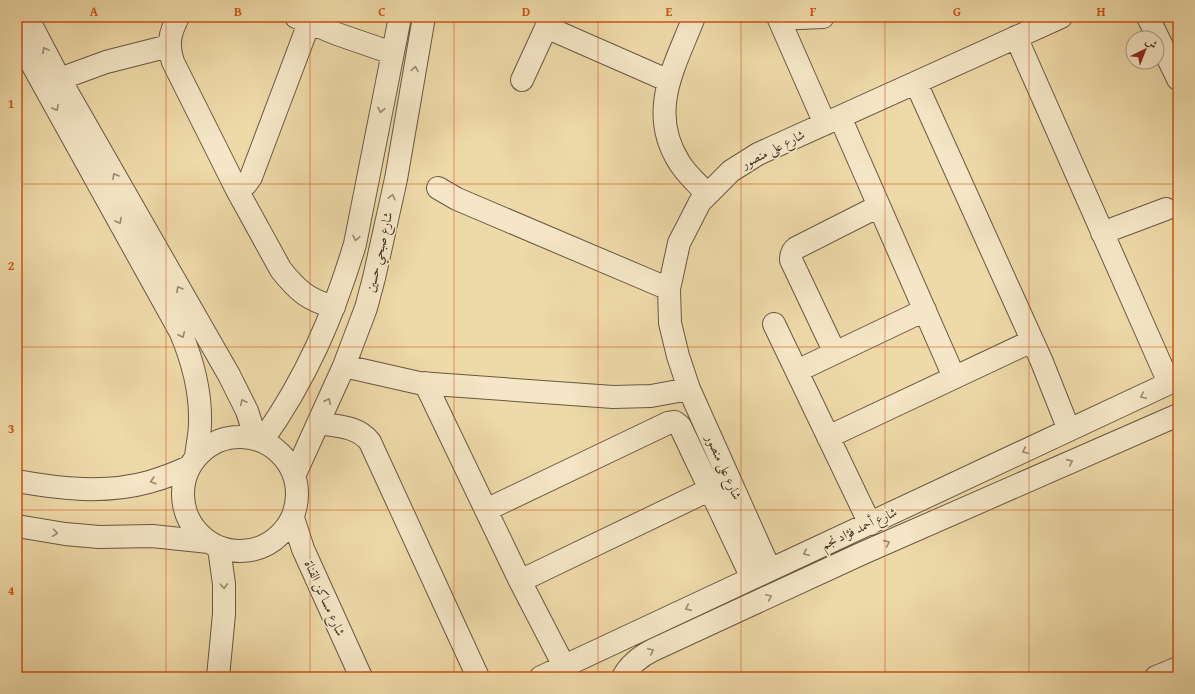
<svg xmlns="http://www.w3.org/2000/svg" width="1195" height="694" font-family="'Gentium Book Plus',Amiri,serif">
  <style>
    .lines { fill: none; stroke-linecap: round; stroke-linejoin: round }
    .minor-casing { stroke: #685842; stroke-width: 24 }
    .minor { stroke: #f4e6c6; stroke-width: 22 }
    .oneway { stroke: #988a73 }
    .grid { fill: none; stroke: #ce520f; stroke-width: 1; stroke-opacity: 0.55 }
    .labels { text-anchor: middle; dominant-baseline: central; stroke-width: 3.5; stroke-linejoin: round; paint-order: stroke }
    .street-label { font-size: 13px; fill: #3c2d20; stroke: #f4e6c6 }
    .neatline { fill: none; stroke: #ce520f; stroke-width: 1.5 }
    .grid-label { font-size: 13px; text-anchor: middle; font-weight: bold; fill: #ce520f }
  </style>
  <rect width="100%" height="100%" fill="#eed9a8"/>
  <filter id="stains"><feTurbulence type="fractalNoise" baseFrequency=".005" numOctaves="4"/><feColorMatrix values="0 0 0 0 .2 0 0 0 0 .09 0 0 0 0 .02 0 0 0 .5 -.17"/></filter>
  <radialGradient id="worn" r=".72"><stop offset=".6" stop-color="#630" stop-opacity="0"/><stop offset="1" stop-color="#630" stop-opacity=".3"/></radialGradient>
  <g class="lines">
    <g class="minor-casing">
      <path id="minor" d="M27,17L59,78L229,375L247,411L256,439
        M178,17C170,33 167,44 173,62L237,190L281,270C298,291 308,300 334,307
        M296,17L337,34L392,53
        M694,17C675,66 647,111 679,162C686,174 698,184 707,194
        M778,17L825,124
        M793,17L800,18L823,17
        M1148,17L1178,79
        M546,27L669,81
        M17,37L181,333C193,362 201,391 200,423C200,434 197,446 196,457
        M1016,37L1169,383
        M522,80L551,17
        M916,83L1042,362L1069,430
        M46,84L106,62L169,46
        M840,117L954,377
        M438,188L457,199L669,289
        M237,190L246,184L251,177L309,23
        M1102,233L1166,209
        M774,324L870,524
        M835,353L791,260C791,254 792,251 796,248L879,206
        M344,366L419,383L613,397L651,396L689,389
        M797,371L925,310
        M425,383L520,581L564,666
        M318,423C336,426 358,426 370,442L478,677
        M183 494a57 57 0 1 1 114 0a57 57 0 1 1-114 0Z
        M828,437L1032,341
        M262,441C306,379 333,317 355,244L400,17
        M295,474L344,366L366,308L374,278L396,179L424,17
        M17,481C60,489 106,494 149,482C163,478 176,473 189,467
        M486,510L668,423L675,422L680,426L752,578
        M293,518L303,549L361,677
        M17,526L65,534L99,537L152,536L209,542
        M770,570L689,389L678,356L670,323L669,289L679,243L700,202L731,171L758,154L1061,17
        M520,581L711,489
        M218,677L224,614V584L219,548
        M541,677L1178,379
        M623,677C630,664 641,656 653,650L863,553L1178,415
        M1156,677L1178,668"/>
    </g>
    <use href="#minor" class="minor"/>
  </g>
  <defs><path id="oneway-chevron" d="M-2-3.5L2.5 0L-2 3.5" fill="none" stroke-width="1.6" stroke-linecap="round" stroke-linejoin="round"/></defs>
  <g class="oneway">
    <use href="#oneway-chevron" transform="translate(45 50) rotate(-118)"/>
    <use href="#oneway-chevron" transform="translate(415 69) rotate(-80)"/>
    <use href="#oneway-chevron" transform="translate(56 108) rotate(61)"/>
    <use href="#oneway-chevron" transform="translate(381 110) rotate(101)"/>
    <use href="#oneway-chevron" transform="translate(115 176) rotate(-120)"/>
    <use href="#oneway-chevron" transform="translate(392 197) rotate(-77)"/>
    <use href="#oneway-chevron" transform="translate(119 221) rotate(61)"/>
    <use href="#oneway-chevron" transform="translate(356 238) rotate(102)"/>
    <use href="#oneway-chevron" transform="translate(179 289) rotate(-120)"/>
    <use href="#oneway-chevron" transform="translate(182 335) rotate(65)"/>
    <use href="#oneway-chevron" transform="translate(1143 396) rotate(155)"/>
    <use href="#oneway-chevron" transform="translate(328 401) rotate(-65)"/>
    <use href="#oneway-chevron" transform="translate(243 402) rotate(-116)"/>
    <use href="#oneway-chevron" transform="translate(1025 451) rotate(155)"/>
    <use href="#oneway-chevron" transform="translate(1070 462) rotate(-24)"/>
    <use href="#oneway-chevron" transform="translate(153 481) rotate(164)"/>
    <use href="#oneway-chevron" transform="translate(55 533) rotate(8)"/>
    <use href="#oneway-chevron" transform="translate(887 543) rotate(-24)"/>
    <use href="#oneway-chevron" transform="translate(806 553) rotate(155)"/>
    <use href="#oneway-chevron" transform="translate(224 586) rotate(87)"/>
    <use href="#oneway-chevron" transform="translate(769 597) rotate(-25)"/>
    <use href="#oneway-chevron" transform="translate(688 608) rotate(155)"/>
    <use href="#oneway-chevron" transform="translate(651 651) rotate(-25)"/>
  </g>
  <path class="grid" d="M166,17V677M310,17V677M454,17V677M598,17V677M741,17V677M885,17V677M1029,17V677M17,184H1178M17,347H1178M17,510H1178"/>
  <g class="labels">
    <g class="street-label">
      <text transform="translate(773 149) rotate(-27)">شارع على منصور</text>
      <text transform="translate(379 252) rotate(-77)">شارع صبحي حسين</text>
      <text transform="translate(724 467) rotate(66)">شارع على منصور</text>
      <text transform="translate(859 528) rotate(-25)">شارع أحمد فؤاد نجم</text>
      <text transform="translate(325 598) rotate(66)">شارع مساكن القناة</text>
    </g>
  </g>
  <rect width="1195" height="694" fill="none" stroke="#eed9a8" stroke-width="44"/>
  <g transform="translate(1145 50) rotate(43)"><circle r="19" fill="#f4e6c6" stroke="#aa9c84"/>
  <path d="M0-3L7 15L0 10L-7 15Z" fill="#8f2418"/>
  <text y="-6" font-size="11" font-weight="bold" text-anchor="middle" fill="#3c2d20">ش</text>
  </g>
  <rect x="22" y="22" width="1151" height="650" class="neatline"/>
  <g class="grid-label">
    <text x="94" y="16">A</text>
    <text x="238" y="16">B</text>
    <text x="382" y="16">C</text>
    <text x="526" y="16">D</text>
    <text x="669" y="16">E</text>
    <text x="813" y="16">F</text>
    <text x="957" y="16">G</text>
    <text x="1101" y="16">H</text>
    <text x="11" y="108">1</text>
    <text x="11" y="270">2</text>
    <text x="11" y="433">3</text>
    <text x="11" y="595">4</text>
  </g>
  <rect width="100%" height="100%" filter="url(#stains)"/>
  <rect width="100%" height="100%" fill="url(#worn)"/>
</svg>
